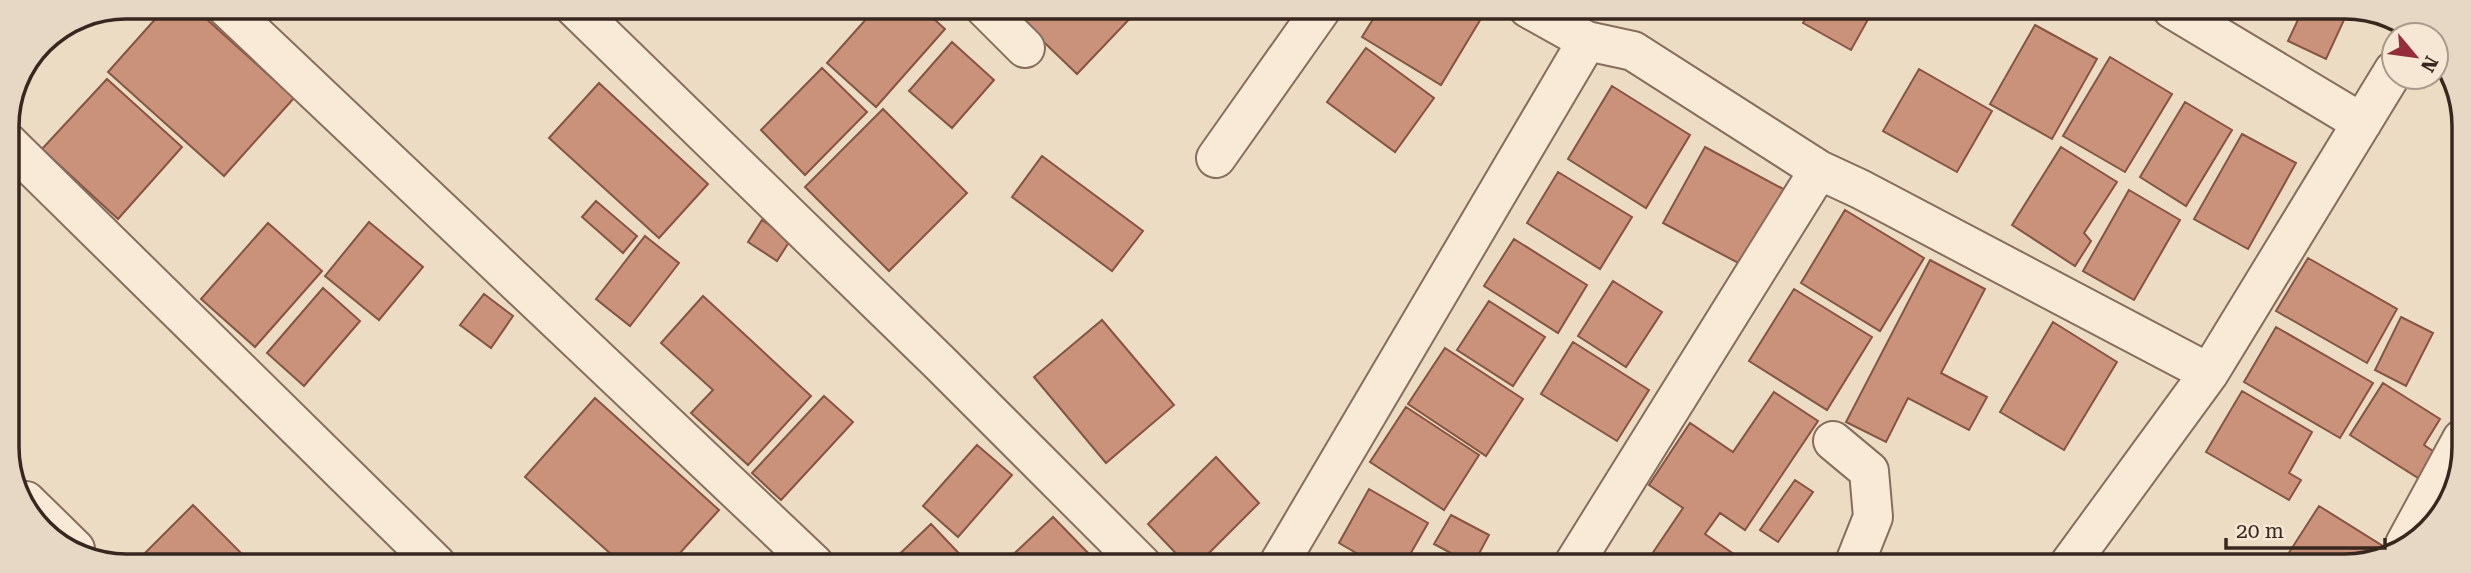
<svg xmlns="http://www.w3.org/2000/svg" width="2471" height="573" font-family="'Roboto Serif',serif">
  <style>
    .building { fill: #ca927b; stroke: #865441; stroke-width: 2 }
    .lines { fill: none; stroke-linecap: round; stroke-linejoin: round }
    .minor-casing { stroke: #876d5b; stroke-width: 42 }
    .minor { stroke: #f8ead7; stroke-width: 38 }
    .rim { fill: none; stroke: #38271e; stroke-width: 3.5 }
  </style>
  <rect width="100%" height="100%" fill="#eddcc4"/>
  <path class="building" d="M166,7H193L294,98L224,176L108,72Z
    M261,7H281L271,17Z
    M876,8H922L945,29L876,107L827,63Z
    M1008,8H1031L1022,19Z
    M1037,8H1134L1137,11L1077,74L1023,22Z
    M1380,8H1479L1485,12L1441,85L1362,37Z
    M1774,9H1798L1793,18Z
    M1812,9H1860L1871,14L1851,50L1803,23Z
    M2303,9H2349L2326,59L2288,41Z
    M2035,25L2097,59L2052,139L1990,104Z
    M952,42L994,80L952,128L909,91Z
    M1366,48L1434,98L1395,152L1327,102Z
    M2110,57L2172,94L2125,172L2063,136Z
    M822,68L867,112L805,175L761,130Z
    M1919,69L1992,111L1957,172L1883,131Z
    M107,79L182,147L118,219L42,149Z
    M599,83L708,184L659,238L549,138Z
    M1612,86L1690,135L1646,208L1568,159Z
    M2185,102L2232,130L2186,206L2140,177Z
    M883,109L967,193L889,271L805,187Z
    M2242,134L2296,163L2248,249L2194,219Z
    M1705,147L1785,190L1744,266L1663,223Z
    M2061,147L2117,182L2084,233L2091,241L2075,266L2012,225Z
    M1042,156L1143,231L1112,271L1012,197Z
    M1558,172L1632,217L1600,269L1527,223Z
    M2129,190L2180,220L2134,300L2083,271Z
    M596,201L637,236L623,253L582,217Z
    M1845,210L1924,258L1880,331L1801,283Z
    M762,220L791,239L777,261L748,242Z
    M369,222L423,267L379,320L325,276Z
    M268,223L322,271L255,347L201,299Z
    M645,236L679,263L630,326L596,299Z
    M1514,239L1587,285L1558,333L1484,286Z
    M2308,258L2397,309L2367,363L2276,311Z
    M1930,260L1985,289L1941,373L1987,397L1969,430L1908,398L1886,442L1846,422Z
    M1613,281L1662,312L1626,367L1578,336Z
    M323,288L360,321L304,386L267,353Z
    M1794,289L1872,337L1827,410L1749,361Z
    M484,294L513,316L491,348L460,325Z
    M703,296L811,396L748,465L691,413L713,390L661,343Z
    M1489,301L1545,337L1513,386L1457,350Z
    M2401,317L2433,333L2406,386L2375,370Z
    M1102,320L1174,405L1106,463L1034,377Z
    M2053,322L2117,362L2064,450L2000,412Z
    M2276,327L2373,383L2340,438L2244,382Z
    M1573,342L1649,390L1617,441L1541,394Z
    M1445,348L1523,399L1486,456L1408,404Z
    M2383,383L2440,419L2424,445L2442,457L2426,483L2350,435Z
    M2242,391L2312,432L2289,473L2301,480L2289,500L2206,452Z
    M1774,392L1818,421L1745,530L1720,513L1705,534L1741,559L1737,565H1668L1652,554L1683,508L1649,485L1690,423L1733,452Z
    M824,396L853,422L781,500L752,473Z
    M595,398L719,510L670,564H622L525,477Z
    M1406,407L1479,455L1444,510L1370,462Z
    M977,445L1012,475L958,537L923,506Z
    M1216,457L1259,503L1197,565H1187L1148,524Z
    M1795,480L1813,492L1778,542L1760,530Z
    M1369,489L1428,523L1404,565H1377L1339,543Z
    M193,505L243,555L235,564H134Z
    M2319,506L2386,548L2384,553L2352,566L2281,565Z
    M1451,515L1489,535L1473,565L1434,544Z
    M1053,517L1092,557L1084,565H1002Z
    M931,524L970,565L889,564Z"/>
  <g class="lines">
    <g class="minor-casing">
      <path id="minor" d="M226,7L814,564
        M574,7L939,362L1142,565
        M985,8L1025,48
        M1528,8L1587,41L1633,51L1819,170L1860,189L2209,373
        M2172,9L2362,123
        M2415,35V34
        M7,142L436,564
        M1216,158L1322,8
        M1833,441L1869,471L1873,517L1854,565
        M26,501L75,549
        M2405,544L2462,439
        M1278,565L1587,41
        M1573,565L1819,170
        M2068,566L2209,373L2394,70"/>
    </g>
    <use href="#minor" class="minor"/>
  </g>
  <path d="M0 0H2471V573H0ZM126 19H2345A107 107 0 0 1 2452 126V447A107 107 0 0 1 2345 554H126A107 107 0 0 1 19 447V126A107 107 0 0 1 126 19Z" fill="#e6d8c5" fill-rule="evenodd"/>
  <path class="rim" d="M126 19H2345A107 107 0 0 1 2452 126V447A107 107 0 0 1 2345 554H126A107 107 0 0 1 19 447V126A107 107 0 0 1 126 19Z"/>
  <g transform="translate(2415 56) rotate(119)"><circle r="33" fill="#f5e7d3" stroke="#a99a8b" stroke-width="2"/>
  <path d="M0-5L12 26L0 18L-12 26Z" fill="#952c3a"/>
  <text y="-10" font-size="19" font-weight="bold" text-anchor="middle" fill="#38271e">N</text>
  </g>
  <path d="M2226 538v10h159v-10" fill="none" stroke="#38271e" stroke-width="3.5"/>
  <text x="2236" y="538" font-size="21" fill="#38271e" stroke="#f5e7d3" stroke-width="5" paint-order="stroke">20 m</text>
</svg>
